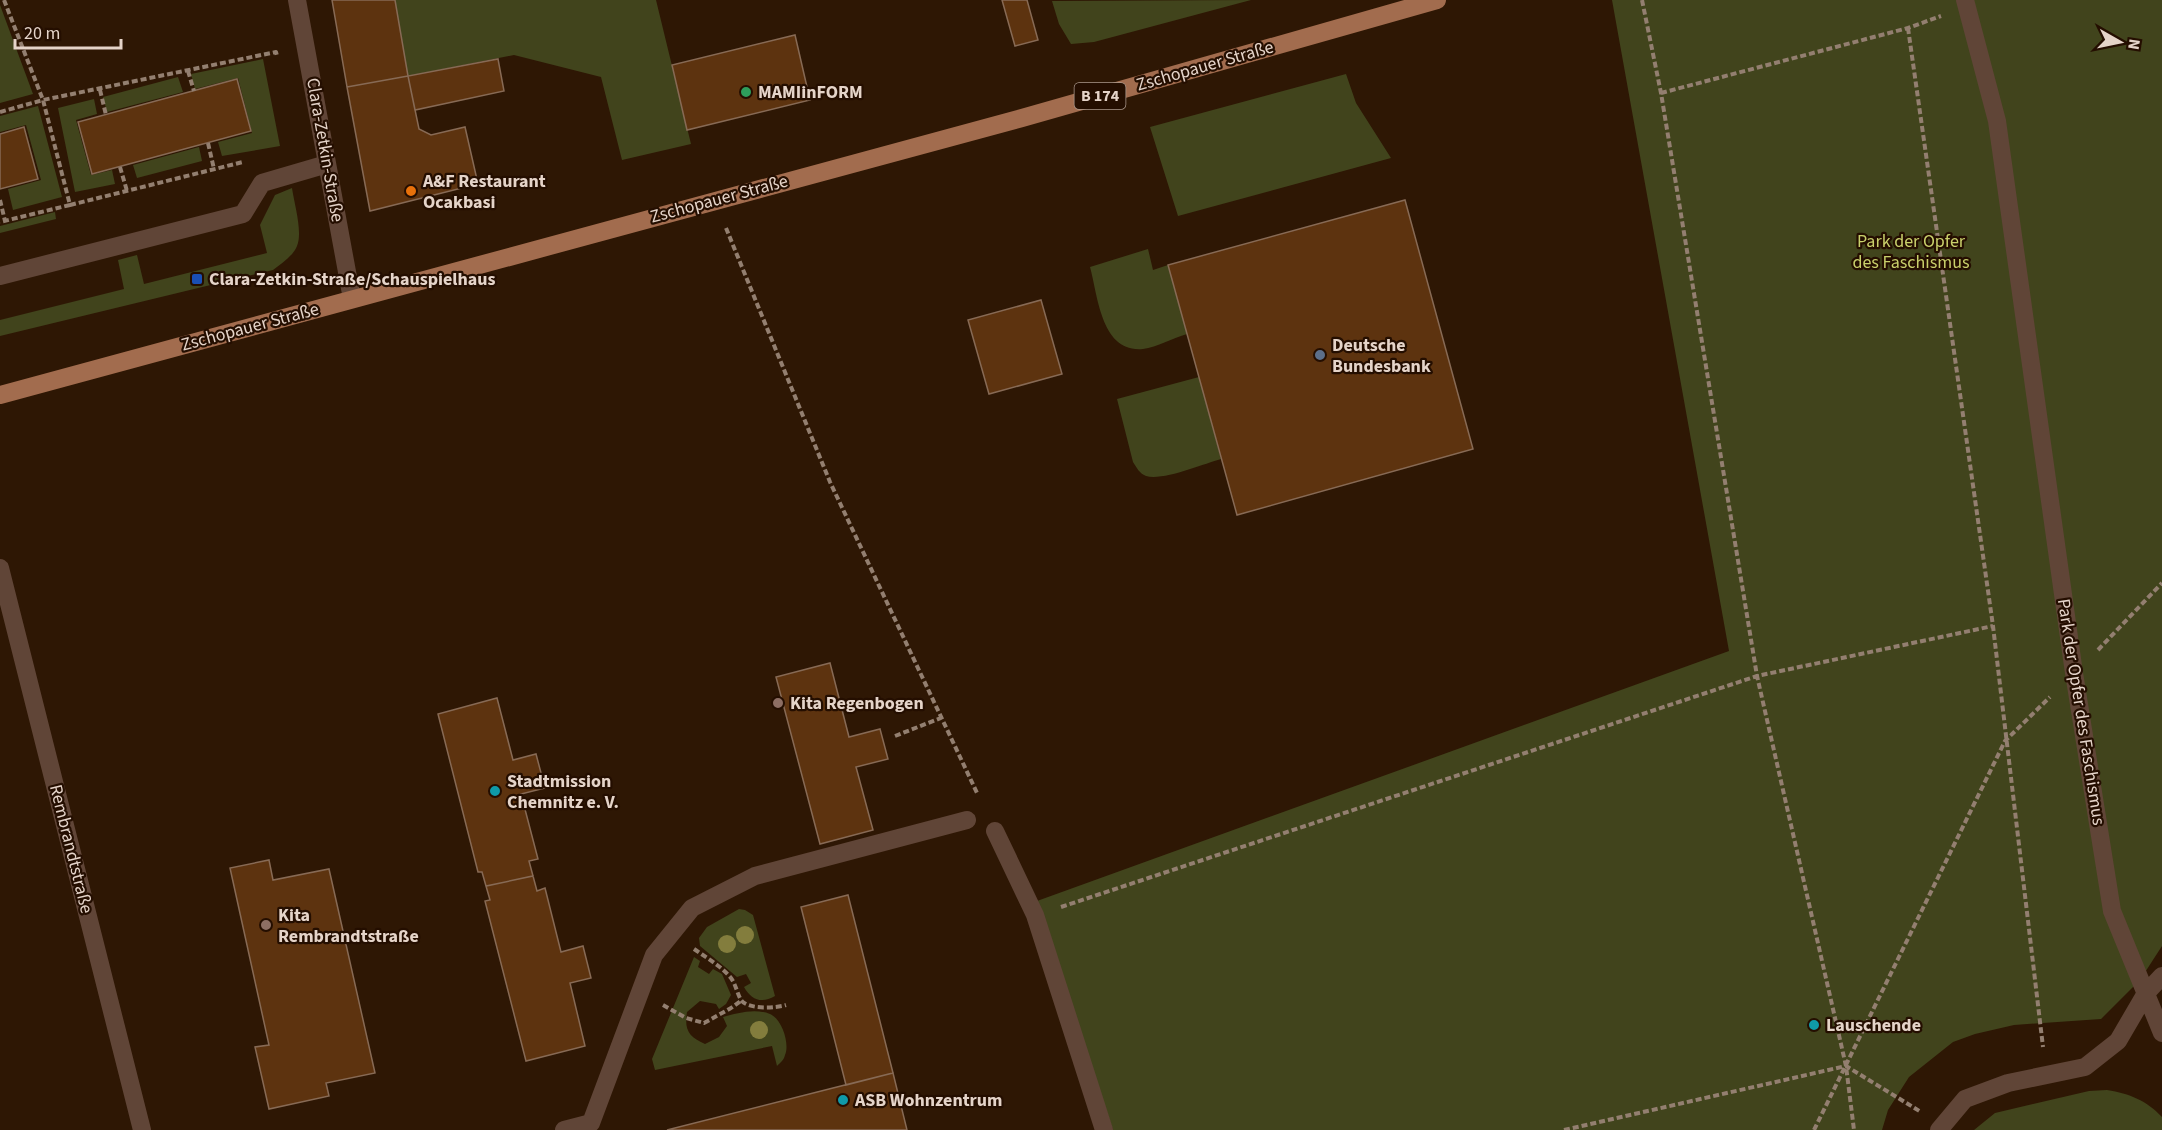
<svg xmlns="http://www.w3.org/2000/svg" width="2162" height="1130" font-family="'Source Sans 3',sans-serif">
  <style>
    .green { fill: #41441c }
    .building { fill: #5d330f; stroke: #876a55; stroke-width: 1.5 }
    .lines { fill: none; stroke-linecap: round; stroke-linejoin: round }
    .path { stroke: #937f70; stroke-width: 4; stroke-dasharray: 6 3; stroke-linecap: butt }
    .minor { stroke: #604537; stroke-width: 18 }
    .major { stroke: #a26c4e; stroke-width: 18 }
    .tree { fill: #837d3d }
    .leisure-dot { fill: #2e9e5b; stroke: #240e00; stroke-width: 2 }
    .food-dot { fill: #e8710a; stroke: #240e00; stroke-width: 2 }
    .transit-dot { fill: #1a4fb4; stroke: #240e00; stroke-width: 2 }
    .service-dot { fill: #5c6f8a; stroke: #240e00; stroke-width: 2 }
    .education-dot { fill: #8d6e63; stroke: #240e00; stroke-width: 2 }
    .culture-dot { fill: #0f9aa8; stroke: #240e00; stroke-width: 2 }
    .labels { text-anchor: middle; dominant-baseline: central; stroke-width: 4.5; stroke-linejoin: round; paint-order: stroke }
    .shield { fill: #240e00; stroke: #ab998d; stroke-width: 1.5 }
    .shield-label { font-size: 16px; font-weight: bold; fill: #e5d4c9 }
    .street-label { font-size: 18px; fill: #e5d4c9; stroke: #240e00 }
    .poi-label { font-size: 18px; font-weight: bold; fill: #e5d4c9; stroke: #240e00; text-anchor: start }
    .park-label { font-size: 18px; fill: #c9d06b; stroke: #240e00 }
  </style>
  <rect width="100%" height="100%" fill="#2e1704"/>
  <path class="green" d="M395,0H656L691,144L622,160L601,77L514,55L408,76Z
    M1251,0L1094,42L1071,44L1059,24L1052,1Z
    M1612,0H2162V946L2140,980L2101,1019L2014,1025L1975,1034L1953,1042L1909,1077L1888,1110L1882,1130H1113L1037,901L1729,651Z
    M0,5L33,94L0,103Z
    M263,59L280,146L222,156L218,142L252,133L238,78L195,89L191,74Z
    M1346,74L1356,103L1391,158L1178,216L1150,127Z
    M178,77L183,92L107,112L103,97Z
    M94,99L97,114L76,120L91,175L112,170L115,184L75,192L58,108Z
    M38,106L62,197L13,210L8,189L41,180L26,125L0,132V116Z
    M199,147L202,161L137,178L133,165Z
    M292,188C294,203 303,232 297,246C293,256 281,264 273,270L0,336V320L124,289L118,260L137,255L144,284L267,253L260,225L275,195Z
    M55,212L56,219L0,233V226Z
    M1148,249L1153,270L1168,265L1187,334C1173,338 1157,347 1143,349C1101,353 1098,296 1090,267Z
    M1199,377L1221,459C1203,464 1163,481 1146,476C1139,473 1137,468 1133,462L1117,399Z
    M739,909L745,910L753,915L775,996C762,1004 751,1000 744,987L751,983L746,974L737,977L700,946L699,938L707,927Z
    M694,957L700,961L698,967L709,974L713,969L722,974L731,995L726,1004L719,1009L716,1004L700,1001L687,1012C684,1030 689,1037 705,1044L719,1037L727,1026L723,1017C737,1013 755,1008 770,1014C782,1019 790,1044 785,1055C784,1060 780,1063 777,1066L772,1046L655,1070L652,1059Z
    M2107,1090C2130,1094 2146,1100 2162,1117V1130H1974L1995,1113L2089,1091Z"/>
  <path class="building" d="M332,0H395L408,76L347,87Z
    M1002,0H1027L1038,40L1015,46Z
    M795,35L810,100L687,130L672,65Z
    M498,59L504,91L415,110L408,76Z
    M408,76L419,129L431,135L465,127L478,184L370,211L347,87Z
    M237,79L251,131L92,174L78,122Z
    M24,127L38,179L0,189V134Z
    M1405,200L1473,449L1237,515L1168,265Z
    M1041,300L1062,374L989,394L968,320Z
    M830,663L849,737L880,729L888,759L856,767L873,830L820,844L776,677Z
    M497,698L513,760L536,754L545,788L521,794L538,859L529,861L533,876L486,886L482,872H478L438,714Z
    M269,860L273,880L329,869L375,1073L326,1083L329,1096L269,1109L255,1047L269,1045L230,868Z
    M533,876L537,891L545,888L561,952L583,946L591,978L570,983L585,1046L526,1061L485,901L490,900L486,886Z
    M848,895L893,1073L846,1085L801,907Z
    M893,1073L907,1130H667L833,1088Z"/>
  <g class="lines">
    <path class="path" d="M4,0L43,100L276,52L277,56
      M1642,0L1661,93L1757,676L1846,1066L1854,1130
      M1908,28L1993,626L2043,1047
      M188,71L194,91
      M100,90L106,115
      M1661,93L1908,28L1941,16
      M0,112L43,100L70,205L0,222
      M208,143L214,169
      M120,167L127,191
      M0,200L5,221
      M70,205L243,162
      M726,228L830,482L978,795
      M2098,650L2162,583
      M895,736L941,718
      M1061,907L1757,676L1993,626
      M694,949C707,958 721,966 731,978C736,985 737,993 741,1000C748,1010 776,1008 786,1005
      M663,1005L686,1018L704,1023L731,1008L742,1000
      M1564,1130L1846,1066L1921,1112
      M1814,1130L2005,741L2050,697"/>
    <path class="minor" d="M297,0L352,299
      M1965,0L1997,121L2074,673L2112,911L2162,1033
      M0,276L243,214L262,183L327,164
      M0,568L142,1130
      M995,831L1035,915L1104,1130
      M564,1130L591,1123L654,955L692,908L755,876L967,820
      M1939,1130L1965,1099L2008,1083L2085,1067L2118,1041L2146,993L2162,976"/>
    <path class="major" d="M0,395L1022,118L1437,0"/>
  </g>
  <g class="tree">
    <circle cx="745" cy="935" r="9"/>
    <circle cx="727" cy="944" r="9"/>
    <circle cx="759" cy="1030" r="9"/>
  </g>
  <circle class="leisure-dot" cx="746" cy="92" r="6"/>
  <circle class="food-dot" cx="411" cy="191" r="6"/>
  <rect class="transit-dot" x="191" y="273" width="12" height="12" rx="3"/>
  <circle class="service-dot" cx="1320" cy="355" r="6"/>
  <g class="education-dot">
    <circle cx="778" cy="703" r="6"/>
    <circle cx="266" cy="925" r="6"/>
  </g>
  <g class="culture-dot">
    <circle cx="495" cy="791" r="6"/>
    <circle cx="1814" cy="1025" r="6"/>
    <circle cx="843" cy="1100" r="6"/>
  </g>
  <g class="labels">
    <rect class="shield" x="1074.5" y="83" width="51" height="26" rx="4.5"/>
    <g class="shield-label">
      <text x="1100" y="96">B 174</text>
    </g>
    <g class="street-label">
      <text transform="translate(1205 66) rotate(-16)">Zschopauer Straße</text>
      <text transform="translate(325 150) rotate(80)">Clara-Zetkin-Straße</text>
      <text transform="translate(719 199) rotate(-15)">Zschopauer Straße</text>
      <text transform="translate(250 327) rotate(-15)">Zschopauer Straße</text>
      <text transform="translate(2081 712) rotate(81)">Park der Opfer des Faschismus</text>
      <text transform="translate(71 849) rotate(76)">Rembrandtstraße</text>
    </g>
    <g class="poi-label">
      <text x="758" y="92">MAMIinFORM</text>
      <text x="423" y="181">A&amp;F Restaurant<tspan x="423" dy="21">Ocakbasi</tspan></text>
      <text x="209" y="279">Clara-Zetkin-Straße/Schauspielhaus</text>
      <text x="1332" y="345">Deutsche<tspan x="1332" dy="21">Bundesbank</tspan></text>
      <text x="790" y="703">Kita Regenbogen</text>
      <text x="507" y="781">Stadtmission<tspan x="507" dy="21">Chemnitz e. V.</tspan></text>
      <text x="278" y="915">Kita<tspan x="278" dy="21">Rembrandtstraße</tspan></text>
      <text x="1826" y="1025">Lauschende</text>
      <text x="855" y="1100">ASB Wohnzentrum</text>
    </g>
    <g class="park-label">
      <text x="1911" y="241">Park der Opfer<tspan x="1911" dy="21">des Faschismus</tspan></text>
    </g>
  </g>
  <g transform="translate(2120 42) rotate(99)" stroke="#240e00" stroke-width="4.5" paint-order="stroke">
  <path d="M0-4.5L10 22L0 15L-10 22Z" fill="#e5d4c9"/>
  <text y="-9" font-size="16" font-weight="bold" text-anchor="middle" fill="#e5d4c9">N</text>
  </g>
  <path d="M15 39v9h106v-9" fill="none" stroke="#e5d4c9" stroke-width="3"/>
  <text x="24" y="39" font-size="18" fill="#e5d4c9" stroke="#240e00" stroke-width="4.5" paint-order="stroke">20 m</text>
</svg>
